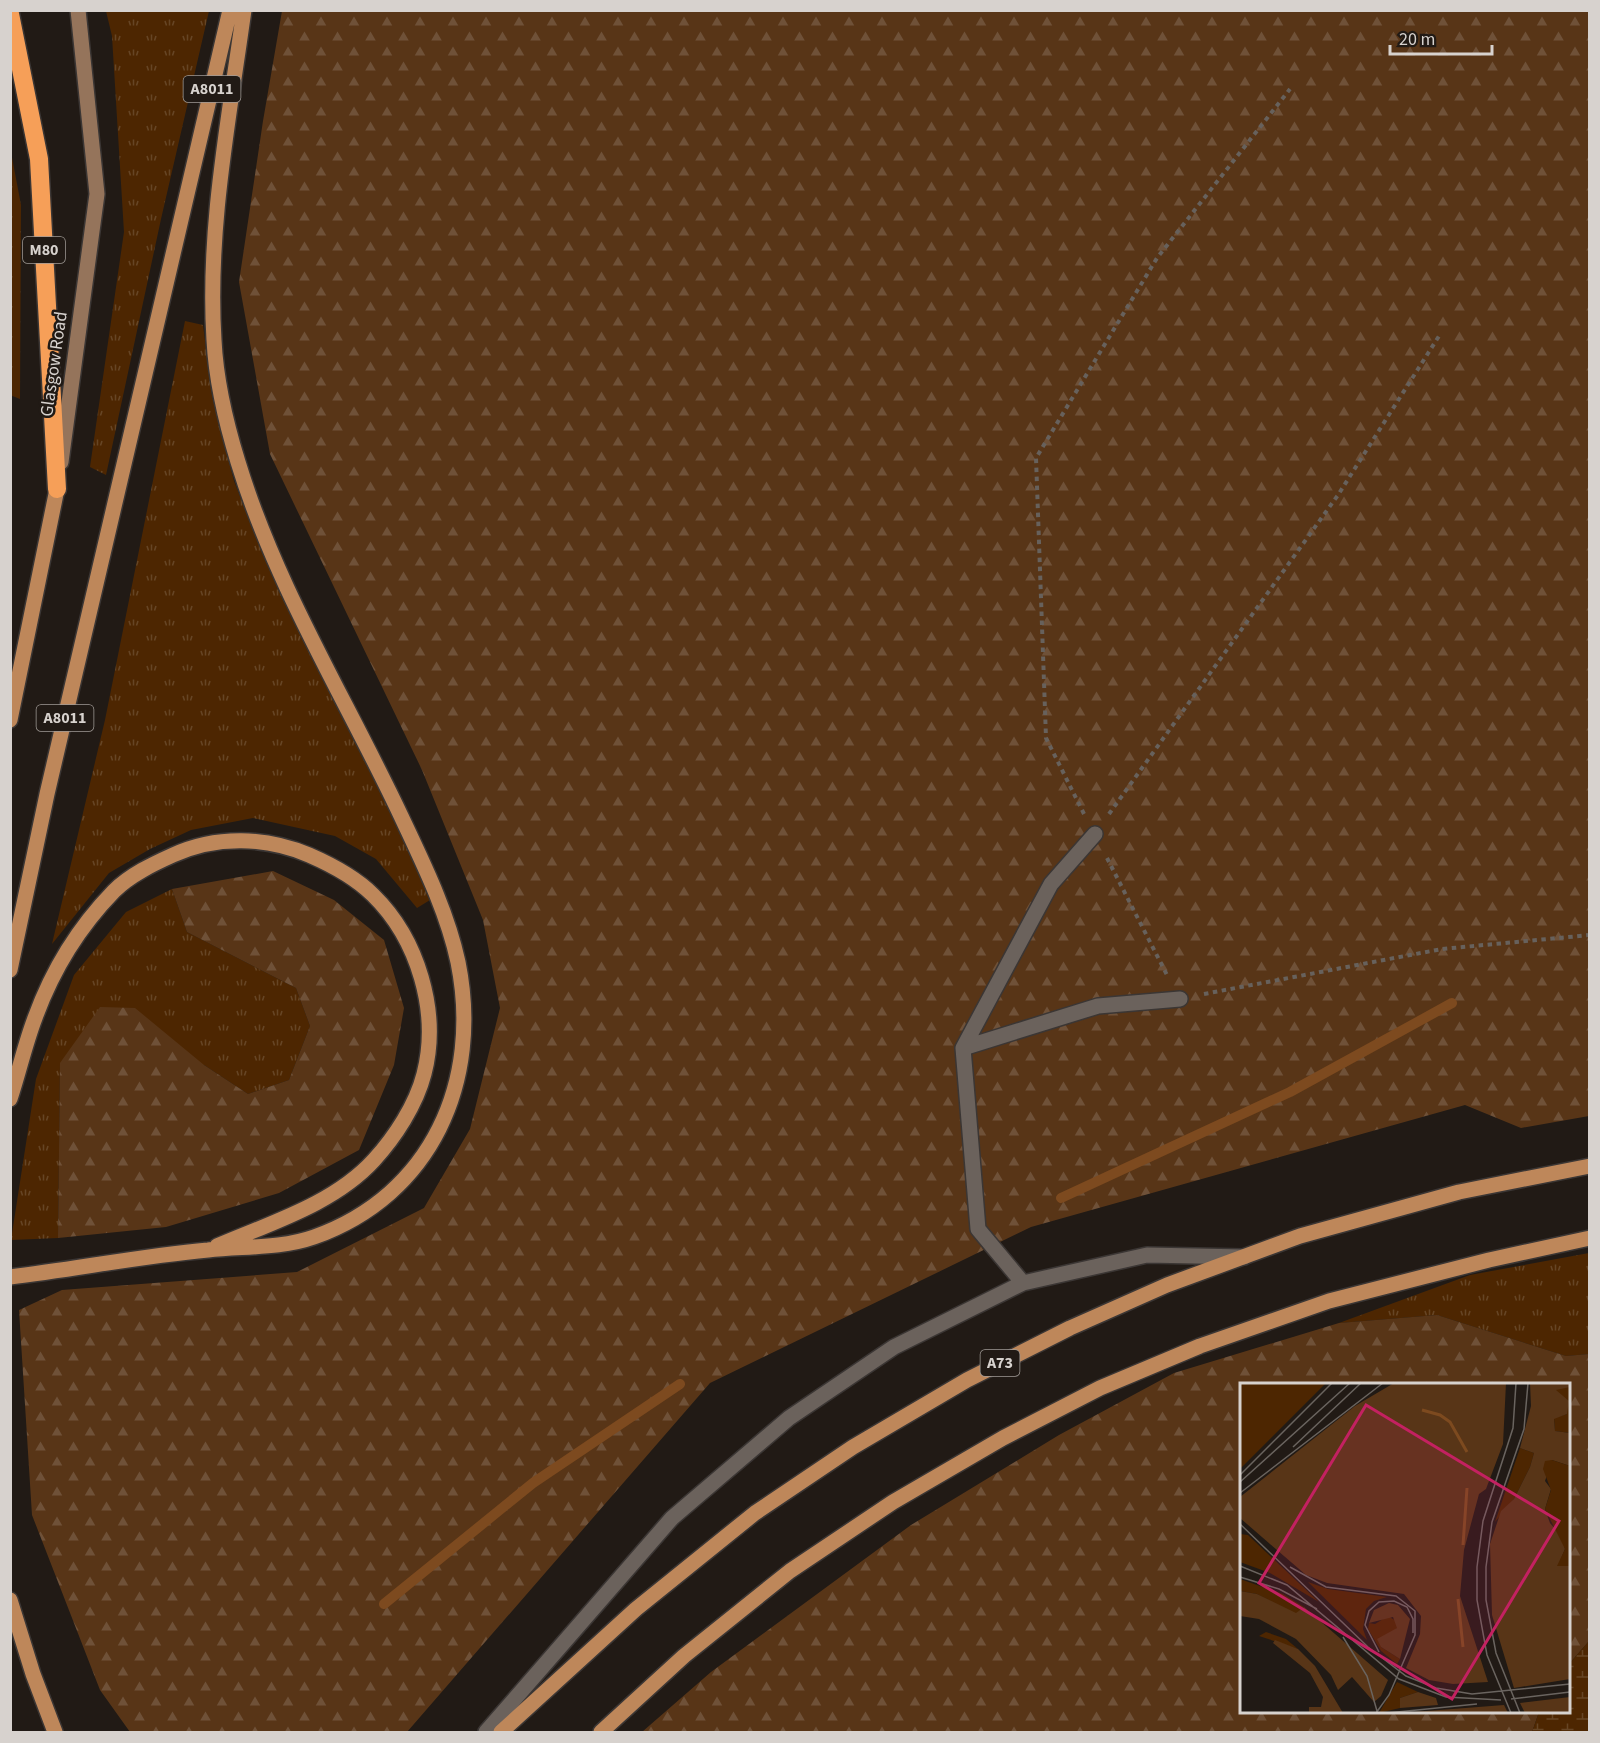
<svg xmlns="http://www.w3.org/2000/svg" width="1600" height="1743" font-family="'Source Sans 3',sans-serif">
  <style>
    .grass { fill: url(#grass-tufts) }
    .forest { fill: url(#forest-firs) }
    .wetland { fill: url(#wetland-marsh) }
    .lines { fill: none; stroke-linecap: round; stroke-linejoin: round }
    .stream { stroke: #7d4a1f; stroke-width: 10 }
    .service-casing { stroke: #3b3634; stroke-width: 18 }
    .secondary-casing { stroke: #3b3634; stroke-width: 18 }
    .primary-casing { stroke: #3b3634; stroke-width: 18 }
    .motorway-casing { stroke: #3b3634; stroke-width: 21 }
    .path { stroke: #67615c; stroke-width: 4; stroke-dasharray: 4.5 4.5; stroke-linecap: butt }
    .service { stroke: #6b625c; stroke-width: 15 }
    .secondary { stroke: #95745b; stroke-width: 15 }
    .primary { stroke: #be875a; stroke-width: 15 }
    .motorway { stroke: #f69f58; stroke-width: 18 }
    .labels { text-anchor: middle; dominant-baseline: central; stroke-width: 5; stroke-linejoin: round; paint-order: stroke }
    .shield { fill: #211a15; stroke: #a09b96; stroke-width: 1.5 }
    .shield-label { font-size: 16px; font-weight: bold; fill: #d7d2ce }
    .street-label { font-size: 18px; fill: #d7d2ce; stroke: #211a15 }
    .inset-river { fill: none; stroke: #7d4a1f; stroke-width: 3 }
    .inset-road { fill: none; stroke: #6a645f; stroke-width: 1.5 }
    .view { fill: #c32161; fill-opacity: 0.15; stroke: #c32161; stroke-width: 3 }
    .inset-edge { fill: none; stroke: #d7d2ce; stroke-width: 3 }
  </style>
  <defs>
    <pattern id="grass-tufts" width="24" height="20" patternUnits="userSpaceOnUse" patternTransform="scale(1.5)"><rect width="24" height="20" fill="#4d2601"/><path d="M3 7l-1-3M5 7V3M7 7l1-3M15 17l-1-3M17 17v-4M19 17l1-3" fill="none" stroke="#664525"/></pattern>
    <pattern id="forest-firs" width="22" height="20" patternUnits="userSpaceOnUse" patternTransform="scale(1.5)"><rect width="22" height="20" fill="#583517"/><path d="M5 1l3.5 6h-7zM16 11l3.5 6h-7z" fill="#6f5138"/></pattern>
    <pattern id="wetland-marsh" width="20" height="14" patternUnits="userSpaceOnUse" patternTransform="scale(1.5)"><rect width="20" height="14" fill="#4d2601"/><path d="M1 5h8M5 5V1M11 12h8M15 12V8" fill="none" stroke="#664525"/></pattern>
  </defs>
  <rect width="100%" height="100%" fill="#211a15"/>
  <path class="grass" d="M106,11H209L161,219L106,475L90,467L124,232L112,36Z
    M10,147L21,205L20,399L10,395Z
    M185,321L203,325L212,396L234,481L266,562L370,763L430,900L417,908L376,859L335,836L253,818L191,830L150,849L109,873L52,944L105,720Z
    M172,889L187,932L296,988L310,1026L289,1080L248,1094L204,1065L60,1063L58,1238L11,1240L36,1079L74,975L126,912Z
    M1589,1253V1354L1566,1356L1437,1315L1339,1323L1470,1275Z"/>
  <path class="forest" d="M282,11H1589V1116L1521,1128L1465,1105L1031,1227L710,1383L407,1732H130L100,1690L32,1515L19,1310L62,1290L297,1272L424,1208L470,1129L500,1008L483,920L422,770L270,454L239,282L263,121Z
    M273,871L334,900L384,940L404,1008L394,1065L359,1150L279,1193L166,1227L58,1238L60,1063L100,1007L135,1008L204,1065L248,1094L289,1080L310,1026L296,988L187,932L172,889Z
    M1437,1315L1566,1356L1589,1354V1641L1569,1664L1568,1384H1242V1712H1539L1532,1732H642L711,1672L911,1525L1059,1435L1174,1373L1339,1323Z"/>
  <path class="wetland" d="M1589,1641V1732H1532L1539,1712H1568L1569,1664Z"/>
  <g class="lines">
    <path class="stream" d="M1061,1198L1290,1092L1452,1003
      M384,1604L533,1483L680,1384"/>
    <g class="service-casing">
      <path id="service" d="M963,1048L1098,1006L1180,999
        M1023,1283L978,1229L963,1048L1051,884L1095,834
        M486,1732L672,1518L789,1418L894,1347L1023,1283L1147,1255L1244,1257"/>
    </g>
    <g class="secondary-casing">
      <path id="secondary" d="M61,462L97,194L78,10"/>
    </g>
    <g class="primary-casing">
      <path id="primary" d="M10,720L57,489
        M10,970L47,794L230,10
        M10,1099C19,1072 25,1044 35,1018C52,971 79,927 114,891C130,875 153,864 173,855C217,835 266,837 309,855C332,865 355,877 373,895C418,939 440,1012 424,1074C416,1105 395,1137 374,1160C334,1204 270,1223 217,1246
        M10,1277C76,1269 142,1256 208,1250C243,1246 280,1249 314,1237C432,1195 482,1081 458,962C447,911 423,863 401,816C346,699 276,587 238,462C226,423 216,381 214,340C207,230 229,119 244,10
        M10,1600L33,1674L55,1732
        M501,1732L636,1609L755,1513L853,1447L967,1380L1070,1328L1167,1285L1300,1236L1459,1192L1590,1166
        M601,1732L684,1656L790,1571L893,1502L1003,1438L1100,1388L1200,1346L1329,1301L1489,1260L1590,1238"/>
    </g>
    <g class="motorway-casing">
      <path id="motorway" d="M10,14L39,159L57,489"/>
    </g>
    <path class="path" d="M1084,814L1046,738L1036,458L1157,258L1290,89
      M1109,814L1338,495L1439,336
      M1107,858L1168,977
      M1204,994L1442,949L1590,935"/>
    <use href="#service" class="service"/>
    <use href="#secondary" class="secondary"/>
    <use href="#primary" class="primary"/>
    <use href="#motorway" class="motorway"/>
  </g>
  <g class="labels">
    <g class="shield">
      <rect x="183.5" y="76" width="57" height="26" rx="4.5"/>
      <rect x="23" y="237" width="42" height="26" rx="4.5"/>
      <rect x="36.5" y="705" width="57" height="26" rx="4.5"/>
      <rect x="980.5" y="1350" width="39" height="26" rx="4.5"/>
    </g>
    <g class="shield-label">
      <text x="212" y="89">A8011</text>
      <text x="44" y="250">M80</text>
      <text x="65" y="718">A8011</text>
      <text x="1000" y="1363">A73</text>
    </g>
    <g class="street-label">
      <text transform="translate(54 364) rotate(-82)">Glasgow Road</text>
    </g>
  </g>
  <g transform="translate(1240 1383)">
    <rect width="330" height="330" fill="#211a15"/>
    <path d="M0,0H86L0,86ZM320,4H330V50L315,48L314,35L327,31L315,7ZM280,65L294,70L290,84L274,116L255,139ZM0,151L8,152L79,219L30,190L0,179ZM0,196L43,211L64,224L56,231L17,211L0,208ZM68,199L88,206L147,214L134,218L126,226L123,246L127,257ZM148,233L158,239L157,245L141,264L160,276L157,281L141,268L128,246L129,240L135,241ZM26,249L46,256L58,266L19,253ZM157,299L178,309L160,315V325L139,330Z" fill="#4d2601"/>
    <path d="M154,0H266L263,61L246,106L239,111L224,167L220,213L248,299L213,301L189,297L166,285L180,251L181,233L164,211L87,200L66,192L0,135V114L115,23ZM290,0H330V4L316,7L329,18L327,31L314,36L315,48L330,50V83L312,77L305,98L311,106L305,126L310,140L322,154L325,166L318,183H330V296L274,305L252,232L250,161L261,128L274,116L290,84L294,70L280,65L291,23ZM0,208L17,211L56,230L64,224L148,297L141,313L134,319L112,294L98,307L91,292L56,256L19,236L0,233ZM149,220L158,222L170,236L160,276L141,264L137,256L157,245L153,234L129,240L134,227ZM35,257L58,266L75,283L103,330H69V324H81L83,314L70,290L33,260ZM178,309L196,315L198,322L160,325V315ZM330,314V330H285L280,320ZM264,322L268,330H161Z" fill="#583517"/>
    <path d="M312,77L330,83V183H317L325,166L305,126L311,107L303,86L305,78Z" fill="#4d2601"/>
    <path class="inset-river" d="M182,27L200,32L210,39L227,69M223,162L227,105M218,216L223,264"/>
    <path class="inset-road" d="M53,64L121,0M0,92L92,0M0,99L110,0M0,110L143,0M0,141L128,264L166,293L196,305L232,311L330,301M0,183L47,202L159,296L206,314L261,317M50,184L86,204L156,213L175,228V252L149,312L136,330M0,194L39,206L77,226M103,254L127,293L137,328M139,269L125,242L129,228L139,219L154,218L167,224L173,236V250M271,316L330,309M147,330L237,321M271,330L247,272L237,217V184L243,138L273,45L276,0M280,330L256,270L246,217V184L252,139L284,46L288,0"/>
    <path class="view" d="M126,22L319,138L212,316L19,200Z"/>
    <rect width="330" height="330" class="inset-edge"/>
  </g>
  <rect width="1600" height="1743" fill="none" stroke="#d7d2ce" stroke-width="24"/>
  <path d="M1390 45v9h102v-9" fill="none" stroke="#d7d2ce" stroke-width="3"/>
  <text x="1399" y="45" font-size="18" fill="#d7d2ce" stroke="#211a15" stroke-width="4.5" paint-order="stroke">20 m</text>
</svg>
